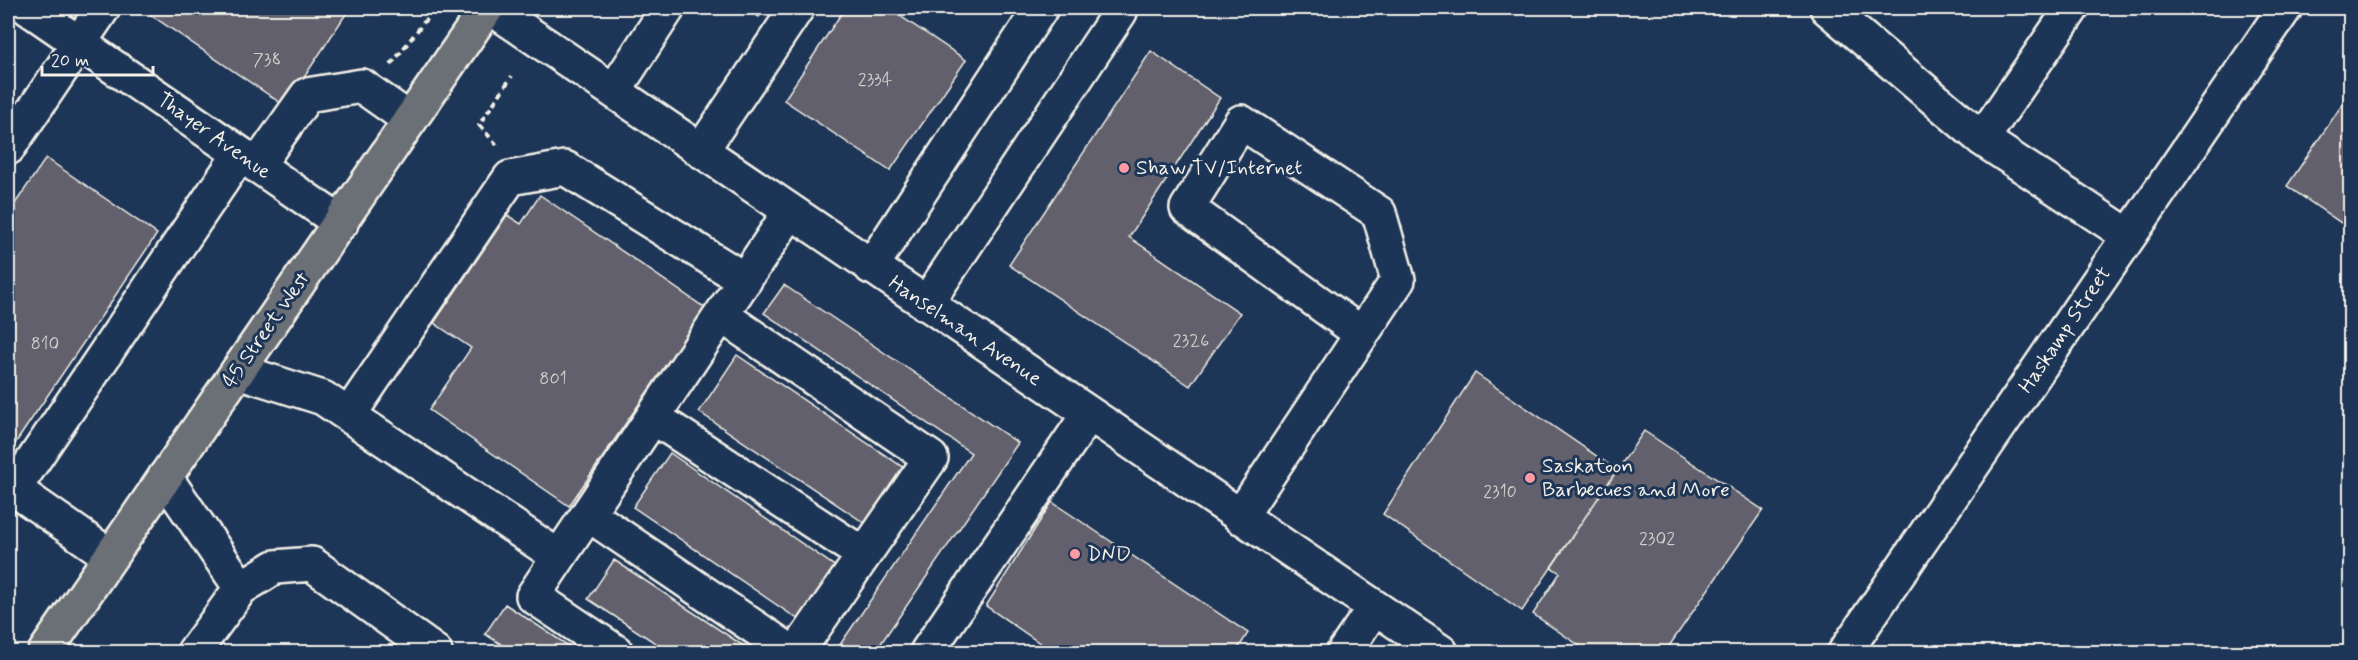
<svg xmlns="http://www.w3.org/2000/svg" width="2358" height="660" font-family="Mynerve,sans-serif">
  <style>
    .building { fill: #62616c; stroke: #f4f1e8; stroke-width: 1.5 }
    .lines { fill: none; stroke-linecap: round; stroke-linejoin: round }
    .minor-casing { stroke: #f4f1e8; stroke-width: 38 }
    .major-casing { stroke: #f4f1e8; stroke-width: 38 }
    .path { stroke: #f4f1e8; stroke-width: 4; stroke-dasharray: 6 4.5; stroke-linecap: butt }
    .minor { stroke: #1d3557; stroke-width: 33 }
    .major { stroke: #6b6f75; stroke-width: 33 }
    .poi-dot { fill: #ff9aa2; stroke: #1d3557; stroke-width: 2 }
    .labels { text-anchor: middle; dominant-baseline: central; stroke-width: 6; stroke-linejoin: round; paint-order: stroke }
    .number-label { font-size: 18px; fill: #d0cdc9 }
    .street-label { font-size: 21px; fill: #f4f1e8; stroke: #1d3557 }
    .poi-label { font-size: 21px; fill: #f4f1e8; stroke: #1d3557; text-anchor: start }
  </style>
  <rect width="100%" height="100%" fill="#1d3557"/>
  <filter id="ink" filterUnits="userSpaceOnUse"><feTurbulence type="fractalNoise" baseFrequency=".0167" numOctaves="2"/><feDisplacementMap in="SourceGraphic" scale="12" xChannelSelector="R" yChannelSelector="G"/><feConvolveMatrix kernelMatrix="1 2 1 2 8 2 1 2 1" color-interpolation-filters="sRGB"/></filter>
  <g filter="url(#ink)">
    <path class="building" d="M156,8H350L285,106L151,15Z
      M745,8H765L759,17Z
      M845,8H888L966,60L890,171L784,100Z
      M1151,51L1220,98L1129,237L1240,313L1190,386L1009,265Z
      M2350,93V229L2287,186Z
      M46,158L157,234L8,454V214Z
      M540,195L705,308L569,506L429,410L471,348L434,323L507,215L521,224Z
      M784,285L1018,443L875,652H835L971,453L764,313Z
      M737,355L904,468L866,524L699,412Z
      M1475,373L1617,470L1522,611L1383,514Z
      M1644,431L1763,510L1665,652H1589L1533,614L1560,573L1551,567Z
      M670,453L836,567L799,620L633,507Z
      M1052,502L1248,633L1236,652H1053L986,606Z
      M614,560L753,652H669L588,599Z
      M505,604L578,652H513L485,634Z"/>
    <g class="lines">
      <g class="minor-casing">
        <path id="minor" d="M28,8L341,223
          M491,8L1441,652
          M1827,8L1982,139L2129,236
          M614,91L668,8
          M1982,139L2072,8
          M8,148L103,8
          M701,151L797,8
          M257,166L307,95L362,86L410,120
          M871,267L1041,8
          M926,304L1120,12
          M721,315L931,458L797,652
          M238,371L323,398L559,557L790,212
          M349,415L510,178L565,168L745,280
          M653,417L864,555
          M165,477L241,588L275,567L312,564L435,652
          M588,514L791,652
          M1240,517L1398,280L1379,213L1241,122L1187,208L1362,334
          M110,556L14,489L240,154
          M559,557L533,596L616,652
          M194,652L241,588
          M927,652L1088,415
          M1344,652L1374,608
          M1845,652L2285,8"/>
      </g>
      <g class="major-casing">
        <path id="major" d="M45,652L487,8"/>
      </g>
      <path class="path" d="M391,65L427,18
        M497,145L479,125L512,76"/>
      <use href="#minor" class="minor"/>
      <use href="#major" class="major"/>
    </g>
  </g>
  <g class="poi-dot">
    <circle cx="1124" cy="168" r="6"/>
    <circle cx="1530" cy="478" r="6"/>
    <circle cx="1075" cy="554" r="6"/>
  </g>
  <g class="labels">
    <g class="number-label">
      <text x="267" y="60">738</text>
      <text x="875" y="80">2334</text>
      <text x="1191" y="341">2326</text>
      <text x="45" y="344">810</text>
      <text x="553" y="379">801</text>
      <text x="1500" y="492">2310</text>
      <text x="1657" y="539">2302</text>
    </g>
    <g class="street-label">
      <text transform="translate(214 136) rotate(35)">Thayer Avenue</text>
      <text transform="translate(266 330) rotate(-55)">45 Street West</text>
      <text transform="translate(2065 330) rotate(-56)">Haskamp Street</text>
      <text transform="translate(965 331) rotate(34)">Hanselman Avenue</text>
    </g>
    <g class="poi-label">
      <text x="1136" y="168">Shaw TV/Internet</text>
      <text x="1542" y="466">Saskatoon<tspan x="1542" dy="24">Barbecues and More</tspan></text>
      <text x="1087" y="554">DND</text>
    </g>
  </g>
  <rect width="2358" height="660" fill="none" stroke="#1d3557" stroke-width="30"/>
  <rect x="15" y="15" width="2328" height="630" fill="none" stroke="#f4f1e8" stroke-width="2" filter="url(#ink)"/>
  <path d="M42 66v9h111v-9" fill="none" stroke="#f4f1e8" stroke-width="3"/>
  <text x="51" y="66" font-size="18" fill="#f4f1e8" stroke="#1d3557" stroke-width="4.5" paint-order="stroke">20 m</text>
</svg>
